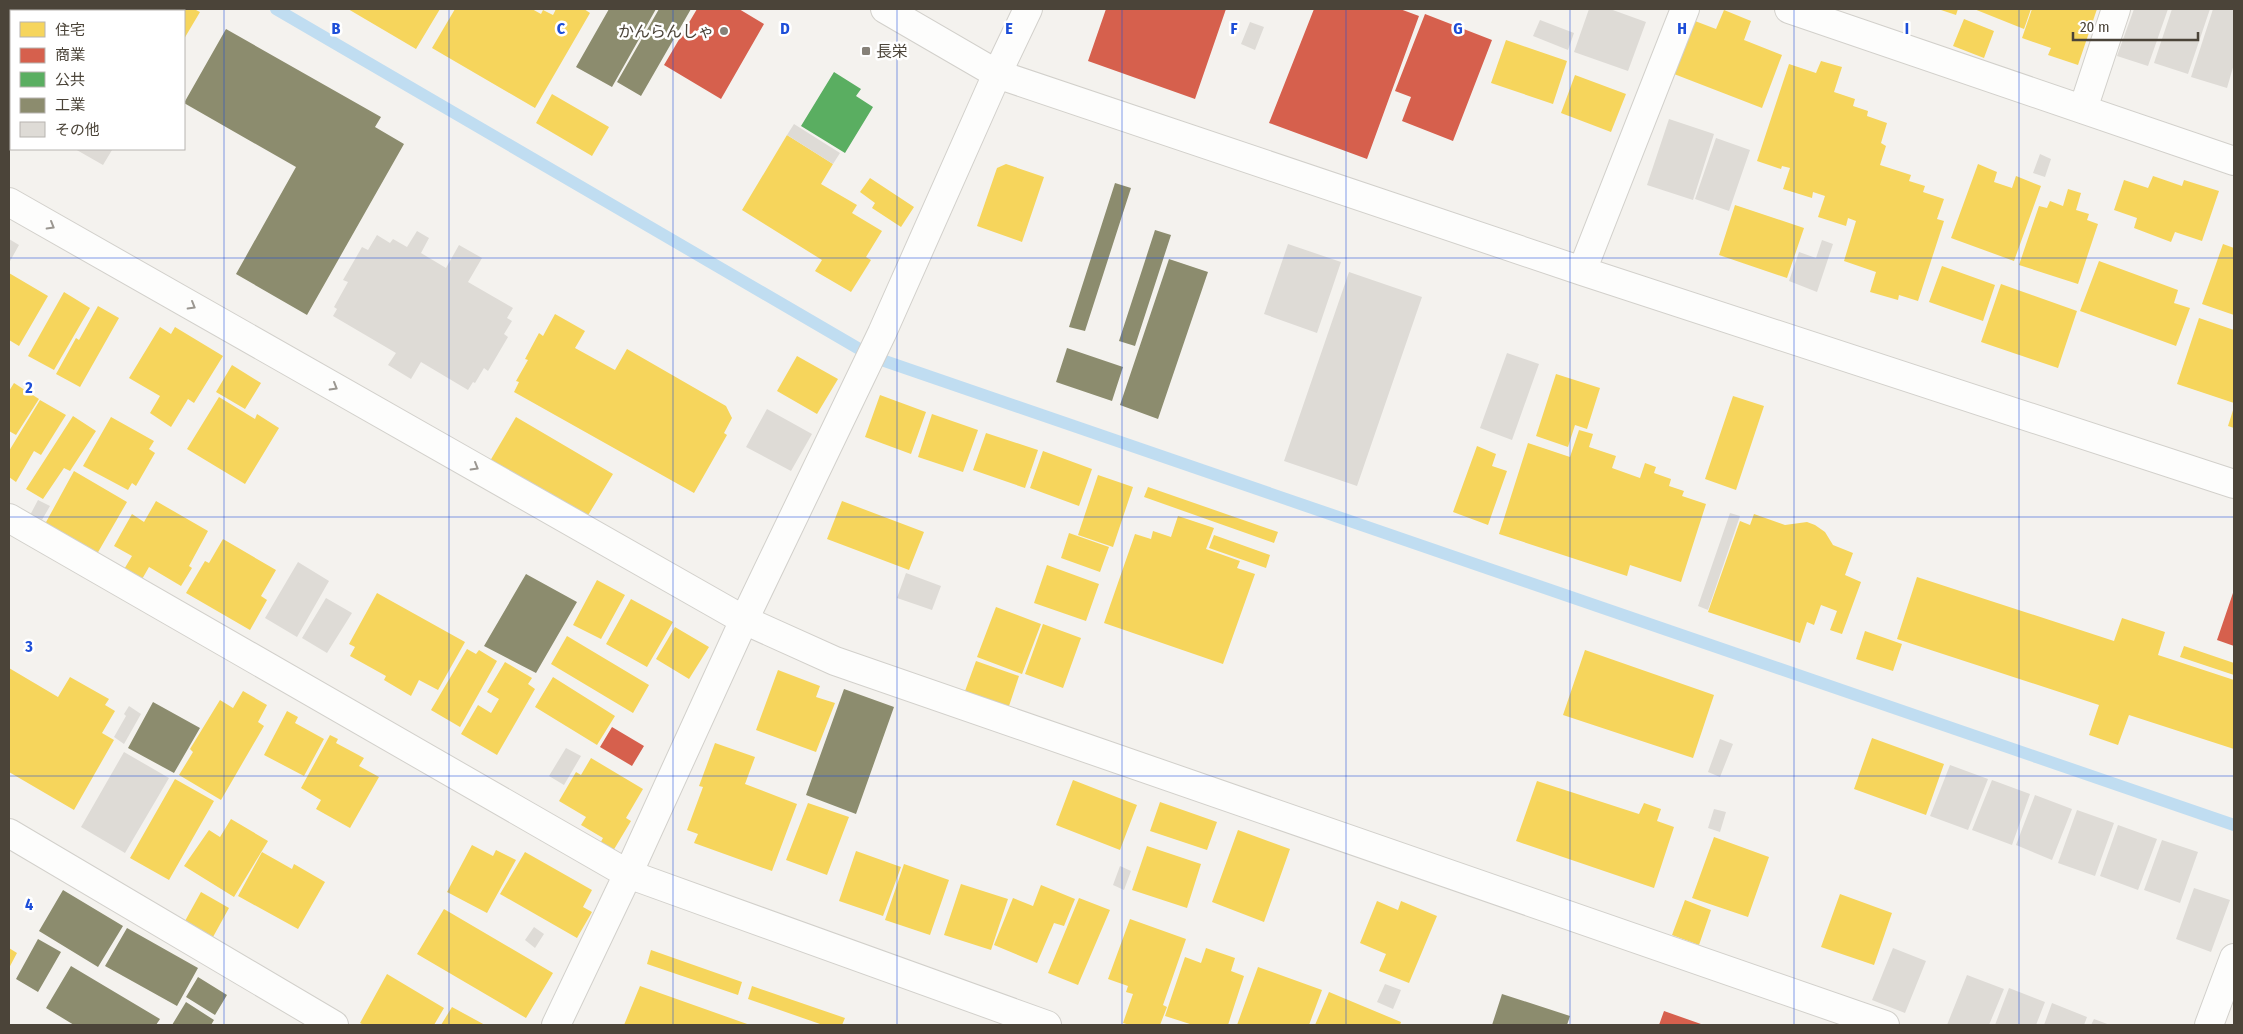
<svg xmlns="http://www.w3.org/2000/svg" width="2243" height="1034" font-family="'Fira Sans Condensed','Noto Sans JP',sans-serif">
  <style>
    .homes { fill: #f6d55c }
    .shops { fill: #d6604d }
    .public { fill: #5aae61 }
    .industry { fill: #8c8c6e }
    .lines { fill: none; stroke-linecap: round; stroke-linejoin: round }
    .stream { stroke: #c0ddf1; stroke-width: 12 }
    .building { fill: #dedbd6 }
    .minor-casing { stroke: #d2d0cb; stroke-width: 30 }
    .minor { stroke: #fdfdfc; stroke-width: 28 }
    .oneway { stroke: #9b9791 }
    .grid { fill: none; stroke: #1d4ed8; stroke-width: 1; stroke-opacity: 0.55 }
    .poi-dot { fill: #868178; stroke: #fff; stroke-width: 2 }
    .labels { text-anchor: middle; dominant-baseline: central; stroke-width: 5; stroke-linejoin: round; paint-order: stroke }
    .poi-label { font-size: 16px; fill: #4b4439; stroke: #fff; text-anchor: end }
    .grid-label { font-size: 16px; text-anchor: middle; font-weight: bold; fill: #1d4ed8; stroke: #fff; stroke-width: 5; stroke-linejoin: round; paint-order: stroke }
  </style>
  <rect width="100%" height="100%" fill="#f4f2ee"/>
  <path class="homes" d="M51,9H131L130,11H56Z
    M139,9H194L200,12L184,39V11H138Z
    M348,9H440L416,49Z
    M455,9H532L541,14L543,10L553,15L556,9H584L590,13L535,108L432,48Z
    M1938,9H1958L1956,15Z
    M1974,9H2031L2024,29Z
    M2032,9H2097L2078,65L2048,55L2051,48L2022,38Z
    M1724,10L1751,21L1744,40L1782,55L1762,108L1674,74L1695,21L1716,29Z
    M1964,19L1994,31L1984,58L1953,46Z
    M1506,40L1567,61L1553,104L1491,83Z
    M1821,61L1842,67L1834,92L1855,99L1853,106L1868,111L1867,116L1887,123L1881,143L1886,146L1880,165L1911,175L1909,181L1925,186L1923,192L1944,199L1937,219L1944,221L1918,301L1899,295L1898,300L1870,292L1876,272L1844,261L1856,221L1848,218L1846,226L1818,217L1825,196L1813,192L1812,198L1783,189L1790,168L1782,166L1781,169L1757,161L1789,64L1816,73Z
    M1575,75L1626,94L1611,132L1561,113Z
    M552,94L609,127L592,156L536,123Z
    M787,135L833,164L821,184L857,205L852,213L882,231L866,257L871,260L851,292L815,271L822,260L742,210Z
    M1006,164L1044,177L1022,242L977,226L997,168Z
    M1978,164L1997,172L1994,182L2012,188L2016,176L2041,186L2014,261L1951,238Z
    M2153,176L2182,186L2184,180L2219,191L2202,241L2175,232L2171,242L2134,228L2137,218L2114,210L2124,180L2148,188Z
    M870,178L914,207L901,227L872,208L875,203L860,192Z
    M2068,189L2081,193L2076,210L2089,214L2087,220L2098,224L2078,284L2019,265L2039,206L2047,208L2050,201L2063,206Z
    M1735,205L1804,228L1787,278L1719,255Z
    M2223,244L2234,248V315L2202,304Z
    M2099,261L2178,290L2174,303L2190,308L2176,346L2080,311Z
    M1942,266L1995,285L1983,321L1929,302Z
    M9,273L48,296L19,346L9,340Z
    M2001,284L2077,311L2058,368L1981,342Z
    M64,292L90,308L54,370L28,356Z
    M98,306L119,318L80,387L56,374L76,338L79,340Z
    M555,314L585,331L575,348L615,370L627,349L726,406L732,418L724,433L727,435L694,493L514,392L519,382L516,381L528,360L525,359L539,333L543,336Z
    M2199,318L2234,330V403L2177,384Z
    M160,327L171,334L175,327L223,356L194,403L188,399L171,427L150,413L160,396L129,378Z
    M797,356L838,379L817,414L777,391Z
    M232,365L261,383L245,409L216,392Z
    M1556,374L1600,388L1587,429L1575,425L1568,447L1536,436Z
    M14,383L39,399L16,435L9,431V391Z
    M880,395L926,412L911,454L865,437Z
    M1733,396L1764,406L1736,490L1705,479Z
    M219,397L255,419L257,414L279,428L245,484L187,449Z
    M40,400L66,415L41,455L34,451L16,482L9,477V451Z
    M2234,407V428L2228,426Z
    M932,414L978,430L963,472L918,457Z
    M73,416L96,431L70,471L64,468L43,499L26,489Z
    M111,417L154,441L149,449L155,453L136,486L132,483L128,490L83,466Z
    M516,417L613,474L587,517L490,461Z
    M1579,430L1593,434L1589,447L1616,456L1612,468L1640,478L1645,463L1656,467L1654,473L1671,479L1669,486L1684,491L1682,496L1706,504L1681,582L1630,565L1627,576L1499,534L1528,443L1570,457Z
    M986,433L1038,450L1025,488L973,470Z
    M1477,446L1496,454L1492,466L1507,471L1488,525L1453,512Z
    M1043,451L1092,469L1079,506L1030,488Z
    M74,471L127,502L97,554L45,524Z
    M1098,475L1133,487L1113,547L1078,535Z
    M1148,487L1278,532L1274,543L1144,497Z
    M156,501L208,531L189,566L192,568L181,586L149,567L141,581L123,571L132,556L114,546L132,514L144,522Z
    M842,501L924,532L909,570L827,539Z
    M1754,514L1785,525L1807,522L1815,525L1825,532L1833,545L1853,553L1845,575L1861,582L1842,634L1830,630L1837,611L1821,605L1814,625L1807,622L1800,643L1708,612L1740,521L1750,525Z
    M1178,516L1214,528L1206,549L1240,561L1237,568L1255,574L1223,664L1104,623L1135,534L1151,539L1153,531L1171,537Z
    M1069,533L1109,547L1100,572L1061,558Z
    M1214,535L1270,555L1266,568L1209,548Z
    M223,539L276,570L261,596L267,600L250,630L186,593L205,561L209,563Z
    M1047,565L1099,584L1086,621L1034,603Z
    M1917,577L2114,641L2122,618L2165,632L2158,655L2234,680V749L2129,715L2118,745L2089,735L2099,705L1897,639Z
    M597,580L625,595L601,639L573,625Z
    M377,593L465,642L438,690L419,680L411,696L384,680L386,676L350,656L355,647L349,644Z
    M631,599L673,622L647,667L606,644Z
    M996,607L1041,624L1022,674L977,657Z
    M1043,624L1081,638L1063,688L1025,674Z
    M675,627L709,647L689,679L656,659Z
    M1865,631L1902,644L1893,671L1856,659Z
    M567,636L649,685L633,713L551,664Z
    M2184,646L2234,663V675L2180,657Z
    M467,649L476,654L479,650L497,661L460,727L431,710Z
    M1585,650L1714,695L1693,758L1563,715Z
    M976,661L1019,676L1009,706L965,691Z
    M505,662L532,678L528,684L535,689L497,755L461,734L478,705L491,713L499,699L487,692Z
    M9,668L58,697L70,677L109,699L105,705L115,711L102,733L114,740L74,810L9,772Z
    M778,670L820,686L816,697L835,703L816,752L756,730Z
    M553,677L615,716L597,745L535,707Z
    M243,691L267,705L258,722L264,726L221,800L179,775L193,752L190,749L220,700L233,708Z
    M287,711L298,717L295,723L324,739L304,776L264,755Z
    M330,735L338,739L336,743L364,758L359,766L379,777L350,828L316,809L321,800L301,788Z
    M1872,738L1944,764L1926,815L1854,789Z
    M715,743L755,757L745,784L797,804L772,871L694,843L698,834L687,830L703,787L699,786Z
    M591,758L643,789L626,818L631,821L610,856L598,847L603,838L581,825L586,817L559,801L576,772L581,775Z
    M175,779L214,801L169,880L130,858Z
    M1073,780L1137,805L1120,850L1056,825Z
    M1537,781L1639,814L1644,803L1661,809L1657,821L1674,827L1654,888L1516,841Z
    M1160,802L1217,822L1207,850L1150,831Z
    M808,803L849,817L827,875L786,860Z
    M231,819L268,841L234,897L184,866L209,830L220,837Z
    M1238,830L1290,849L1264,922L1212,902Z
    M1714,837L1769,857L1748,917L1692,898Z
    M472,845L493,856L496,850L516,860L487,913L447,892Z
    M1147,846L1201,864L1187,908L1132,890Z
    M856,851L901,867L883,916L839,901Z
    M262,852L292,869L294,864L325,882L298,929L238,896Z
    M525,852L592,890L583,907L592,912L577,938L500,894Z
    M904,864L949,880L930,935L885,920Z
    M961,884L1008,899L991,950L944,935Z
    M1041,885L1075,899L1064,926L1054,923L1037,963L994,945L1013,898L1033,906Z
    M201,892L229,908L213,937L185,921Z
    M1840,894L1892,913L1874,965L1821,947Z
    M1079,898L1110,910L1078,985L1048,973Z
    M1685,900L1711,910L1699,945L1672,935Z
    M1377,901L1398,910L1401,901L1437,916L1409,983L1379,971L1386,954L1360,943Z
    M444,909L553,973L526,1018L417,954Z
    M1130,919L1186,939L1163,1005L1167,1007L1160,1025H1130L1123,1023L1133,994L1126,992L1128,986L1108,979Z
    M9,948L17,953L9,968Z
    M1206,948L1235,958L1231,971L1244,976L1228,1025H1193L1165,1016L1185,957L1201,963Z
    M651,950L742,982L738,995L647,964Z
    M1258,967L1322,990L1309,1025H1237Z
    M387,974L444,1008L434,1025H364L360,1023Z
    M640,986L750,1025H624Z
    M752,986L845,1018L842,1025H823L748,999Z
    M1329,992L1401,1022L1400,1025H1315Z
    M452,1007L485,1025H441Z"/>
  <path class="shops" d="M697,9H739L764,24L721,99L664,65Z
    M1106,9H1226L1195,99L1088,61Z
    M1314,9H1400L1419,16L1367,159L1269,123Z
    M1425,14L1492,40L1453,141L1402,121L1411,97L1395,91Z
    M2234,590V646L2217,640Z
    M612,727L644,746L632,766L600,747Z
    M1664,1011L1701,1024V1025H1659Z"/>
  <path class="public" d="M834,72L861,89L856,96L873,107L845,153L801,126Z"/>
  <path class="industry" d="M609,9H656L612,87L576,67Z
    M659,9H691L641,96L617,82Z
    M226,29L381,117L375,127L404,144L307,315L236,274L296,167L184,103Z
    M1115,183L1131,188L1085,331L1069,327Z
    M1155,230L1171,235L1135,346L1119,341Z
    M1169,259L1208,272L1158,419L1120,405Z
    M1067,348L1123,367L1112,401L1056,382Z
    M526,574L577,602L536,673L484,646Z
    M844,689L894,707L856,814L806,795Z
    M153,702L200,728L174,773L128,748Z
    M63,890L123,926L98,967L39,931Z
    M127,928L198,968L177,1006L105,966Z
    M38,939L61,952L38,992L16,979Z
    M71,966L160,1019L156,1025H74L46,1008Z
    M198,977L227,995L215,1015L186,997Z
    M1502,994L1570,1016L1567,1025H1492Z
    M186,1002L214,1020L211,1025H172Z"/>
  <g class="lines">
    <path class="stream" d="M276,9L873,357L2234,825"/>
  </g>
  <path class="building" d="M1589,9H1610L1646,22L1628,71L1574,52Z
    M2134,9H2168L2148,66L2117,56Z
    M2172,9H2210L2188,74L2154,63Z
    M2213,9H2234V64L2227,88L2191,77Z
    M1540,20L1574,33L1568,50L1533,36Z
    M1250,22L1264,27L1255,50L1241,44Z
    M1669,119L1714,134L1693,200L1647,185Z
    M794,124L840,153L833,164L787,135Z
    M1716,138L1750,150L1729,211L1695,199Z
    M75,149H111L112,150L103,165Z
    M2040,154L2051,159L2045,177L2033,173Z
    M417,231L429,238L421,253L446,268L459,245L482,258L468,282L513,308L507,318L512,321L504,334L508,337L488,371L484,368L475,383L473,382L468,390L421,362L411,379L388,365L396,353L333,316L337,309L334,307L348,282L343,280L362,247L368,250L377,235L390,243L393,239L407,247Z
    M9,239L19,245L9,263Z
    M1822,240L1833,244L1817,292L1789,281L1799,252L1816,258Z
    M1288,244L1341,262L1317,333L1264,314Z
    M1349,272L1422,297L1357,486L1284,461Z
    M1507,353L1539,364L1512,440L1480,428Z
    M767,409L812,434L791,471L746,447Z
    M38,500L50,506L39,525L28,519Z
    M1730,513L1740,516L1708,610L1698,606Z
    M298,562L329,581L297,637L265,618Z
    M906,573L941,586L932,610L897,598Z
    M326,598L352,613L327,653L302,638Z
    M129,706L141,714L124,744L114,737L126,716L124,714Z
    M1720,739L1733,744L1720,777L1708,772Z
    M566,748L581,756L564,785L549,776Z
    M124,752L169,778L125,853L81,827Z
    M1950,765L1988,779L1968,830L1930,816Z
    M1992,780L2030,794L2012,845L1972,830Z
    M2035,795L2072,809L2052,860L2016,845Z
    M1714,809L1726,812L1720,832L1708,828Z
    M2077,810L2114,823L2095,876L2058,863Z
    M2118,825L2157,839L2138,890L2100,876Z
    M2162,840L2198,852L2180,903L2144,890Z
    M1120,866L1131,871L1124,890L1113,885Z
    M2194,888L2230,900L2211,952L2176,939Z
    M534,927L544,934L535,948L525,940Z
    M1893,948L1926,961L1905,1013L1872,1000Z
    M1967,975L2004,989L1989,1025H1947Z
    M1385,984L1401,990L1393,1009L1377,1002Z
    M2009,988L2045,1002L2036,1025H1995Z
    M2052,1003L2087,1017L2084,1025H2044Z
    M2094,1019L2110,1025H2091Z"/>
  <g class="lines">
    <g class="minor-casing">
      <path id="minor" d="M885,9L997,74L1582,271L2234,484
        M1789,9L2234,161
        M2083,109L2116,9
        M9,202L744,620L835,661L1885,1025
        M1582,271L1685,9
        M9,518L628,874L1047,1025
        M9,833L334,1025
        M556,1025L628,874L744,620L882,333L997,74L1028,9
        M2209,1025L2234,958"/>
    </g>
    <use href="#minor" class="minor"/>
  </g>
  <defs><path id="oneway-chevron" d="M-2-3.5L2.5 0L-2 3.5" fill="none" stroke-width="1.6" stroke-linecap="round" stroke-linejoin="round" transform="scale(1.25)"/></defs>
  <g class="oneway">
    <use href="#oneway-chevron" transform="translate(51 226) rotate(30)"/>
    <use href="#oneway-chevron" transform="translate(192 306) rotate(30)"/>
    <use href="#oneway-chevron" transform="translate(334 387) rotate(30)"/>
    <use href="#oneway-chevron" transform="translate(475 467) rotate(30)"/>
  </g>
  <path class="grid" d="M224,9V1025M449,9V1025M673,9V1025M897,9V1025M1122,9V1025M1346,9V1025M1570,9V1025M1794,9V1025M2019,9V1025M9,258H2234M9,517H2234M9,776H2234"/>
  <g class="poi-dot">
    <circle cx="724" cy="31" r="5"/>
    <rect x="861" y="46" width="10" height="10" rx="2.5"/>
  </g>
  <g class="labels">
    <g class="poi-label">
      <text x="714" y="31">かんらんしゃ</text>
      <text x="876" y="51" text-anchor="start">長栄</text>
    </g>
  </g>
  <g class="grid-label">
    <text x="336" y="34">B</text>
    <text x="561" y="34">C</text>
    <text x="785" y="34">D</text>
    <text x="1009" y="34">E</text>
    <text x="1234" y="34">F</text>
    <text x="1458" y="34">G</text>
    <text x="1682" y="34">H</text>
    <text x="1907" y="34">I</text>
    <text x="29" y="393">2</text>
    <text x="29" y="652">3</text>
    <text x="29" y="910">4</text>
  </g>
  <rect width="2243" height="1034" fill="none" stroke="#4b4439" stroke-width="20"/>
  <rect x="10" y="10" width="175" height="140" fill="#ffffff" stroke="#b7b4b0"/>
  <rect x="20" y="22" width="25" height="15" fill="#f6d55c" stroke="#b7b4b0"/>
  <text x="55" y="35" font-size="15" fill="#4b4439">住宅</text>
  <rect x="20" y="48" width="25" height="15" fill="#d6604d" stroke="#b7b4b0"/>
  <text x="55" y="60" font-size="15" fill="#4b4439">商業</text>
  <rect x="20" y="72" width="25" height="15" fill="#5aae61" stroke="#b7b4b0"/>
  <text x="55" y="85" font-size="15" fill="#4b4439">公共</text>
  <rect x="20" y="98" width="25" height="15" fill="#8c8c6e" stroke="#b7b4b0"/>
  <text x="55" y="110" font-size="15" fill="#4b4439">工業</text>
  <rect x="20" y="122" width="25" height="15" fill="#dedbd6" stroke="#b7b4b0"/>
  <text x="55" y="135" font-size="15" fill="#4b4439">その他</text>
  <path d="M2073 32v8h125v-8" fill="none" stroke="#4b4439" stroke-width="2.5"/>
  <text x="2080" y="32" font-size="15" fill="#4b4439" stroke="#ffffff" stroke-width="4" paint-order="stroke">20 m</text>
</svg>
